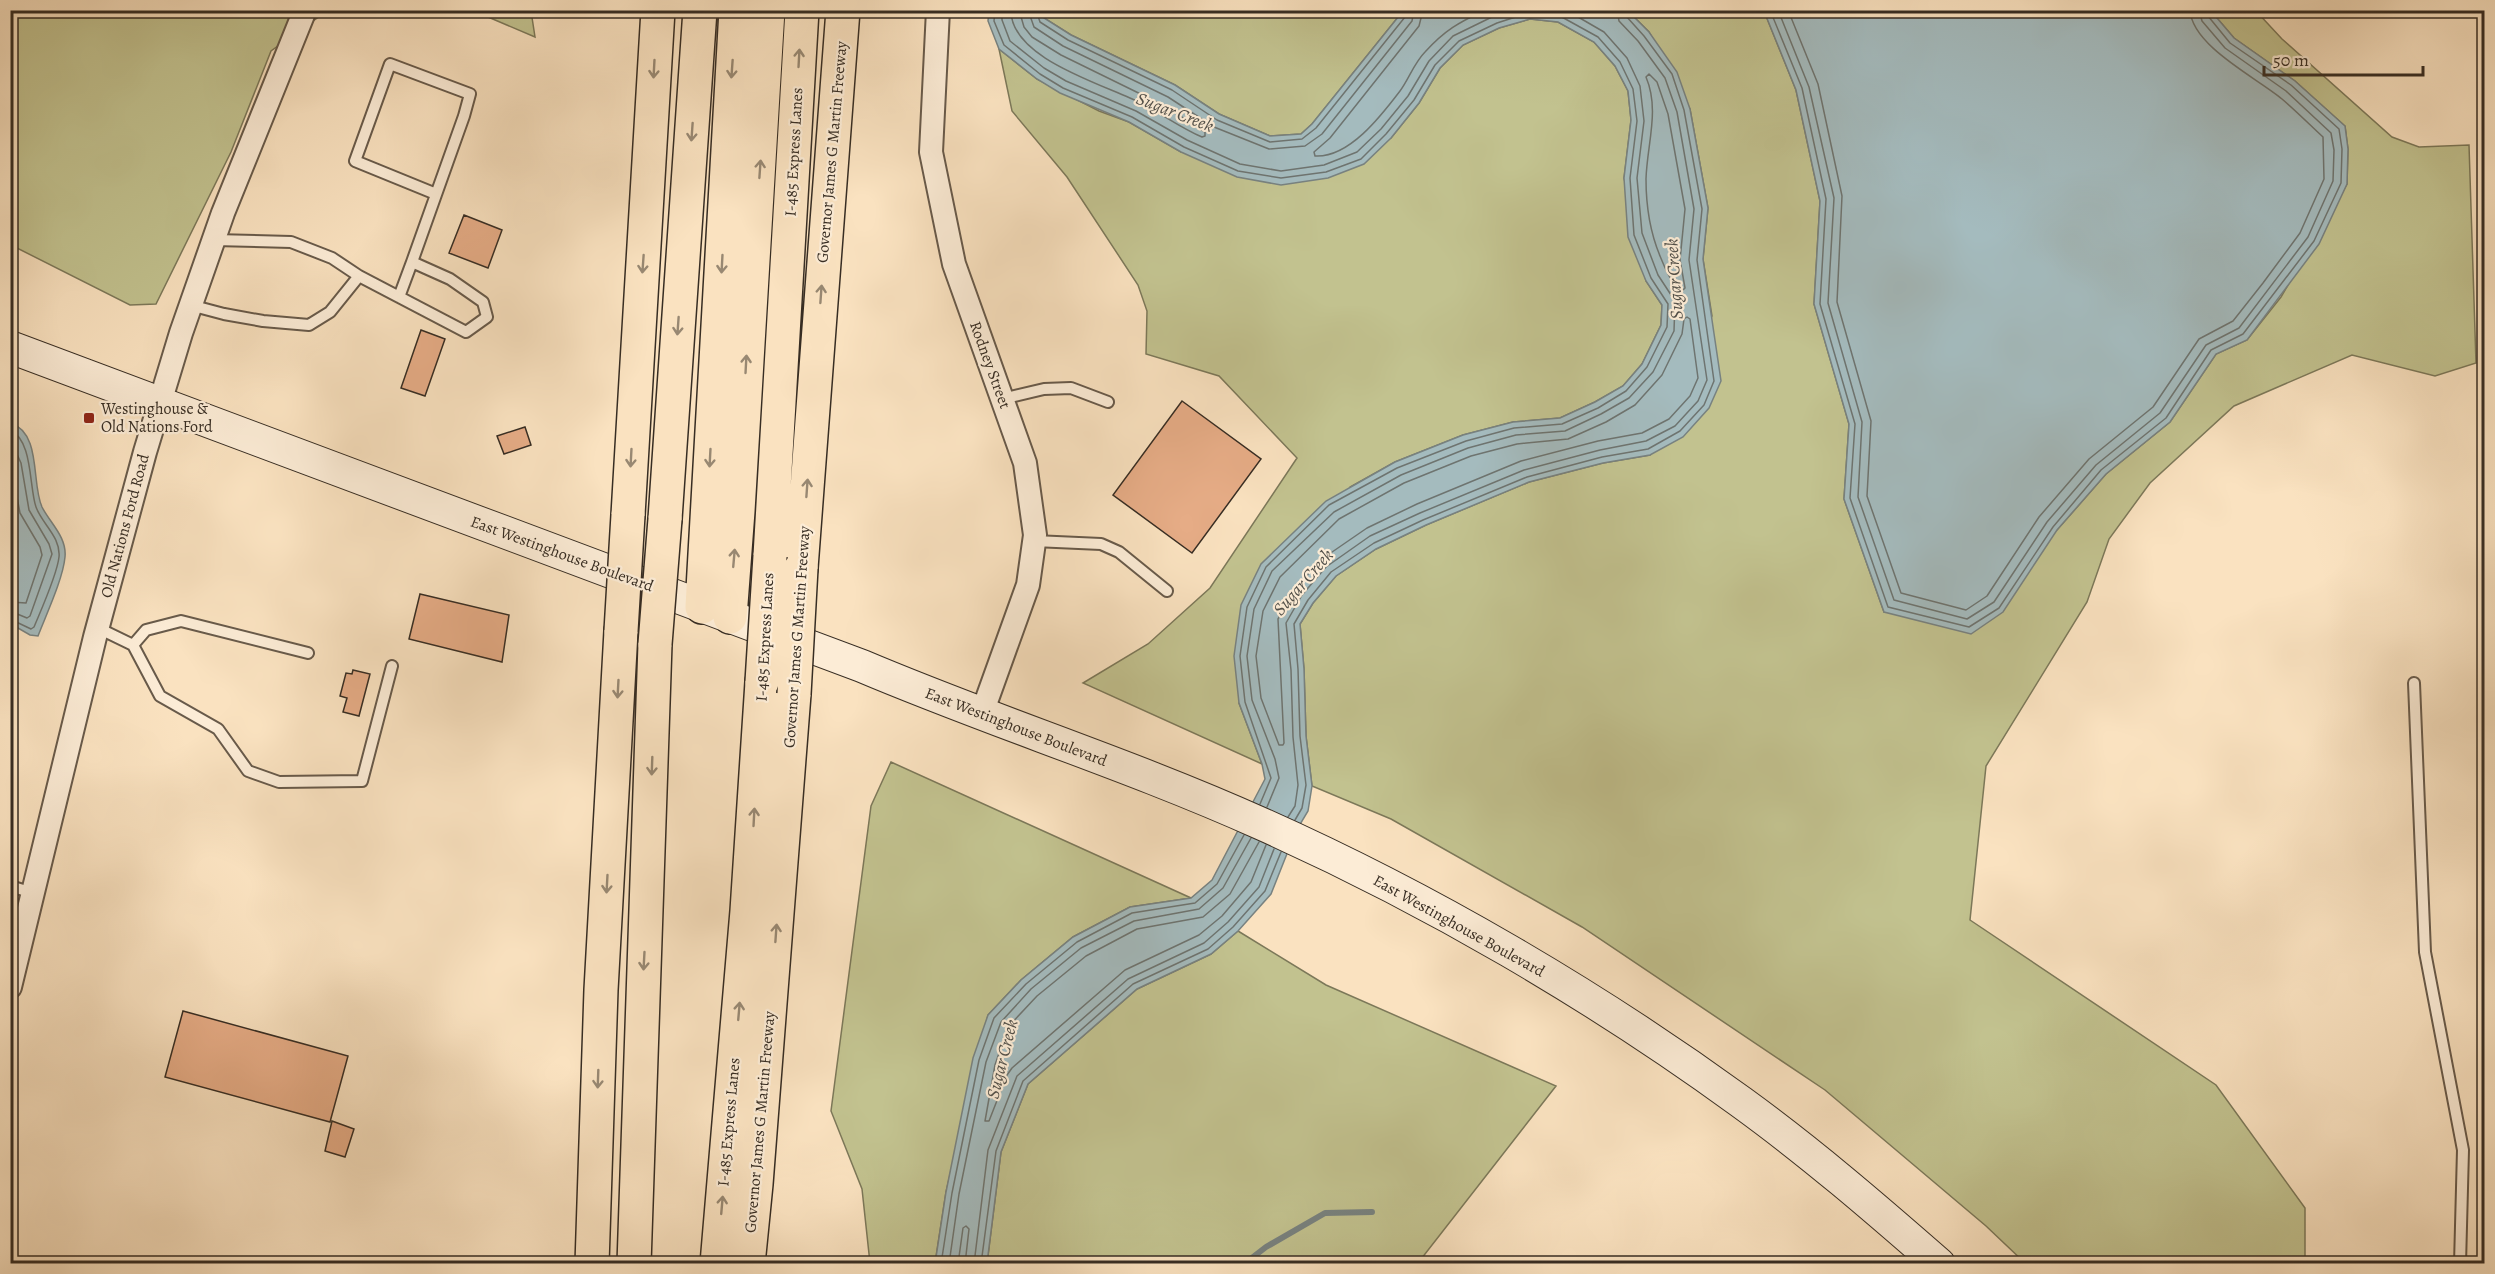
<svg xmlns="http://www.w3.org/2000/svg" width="2495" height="1274" font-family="Alegreya,serif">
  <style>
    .green { fill: #c2c28f; stroke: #7c7859; stroke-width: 1.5 }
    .water { fill: #a4bbbe; stroke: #788280; stroke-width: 1.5 }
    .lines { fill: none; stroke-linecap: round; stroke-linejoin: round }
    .shore { stroke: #6e7470; stroke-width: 1.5 }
    .stream { stroke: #788280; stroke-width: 6 }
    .building { fill: #e6ac86; stroke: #372d23; stroke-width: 1.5 }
    .service-casing { stroke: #685a4a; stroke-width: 14 }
    .minor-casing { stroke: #685a4a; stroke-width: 26 }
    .secondary-casing { stroke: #372d23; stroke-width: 34 }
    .motorway-casing { stroke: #372d23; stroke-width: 36 }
    .service { stroke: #fcecd6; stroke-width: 10 }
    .minor { stroke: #fcecd6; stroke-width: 22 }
    .secondary { stroke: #fcecd6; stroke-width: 32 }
    .motorway { stroke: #fae2c0; stroke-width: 33 }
    .motorway-bridge-casing { stroke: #372d23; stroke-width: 36; stroke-linecap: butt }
    .motorway-bridge { stroke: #fae2c0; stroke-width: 33 }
    .oneway { stroke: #988872 }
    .poi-dot { fill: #8f2418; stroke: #fcecd6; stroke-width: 2 }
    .labels { text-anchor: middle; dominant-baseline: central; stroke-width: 4.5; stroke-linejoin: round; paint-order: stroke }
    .street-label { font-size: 16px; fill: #372d23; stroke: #fcecd6 }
    .poi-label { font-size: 16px; fill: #372d23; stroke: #fcecd6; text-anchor: start }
    .water-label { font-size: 18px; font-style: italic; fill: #52504a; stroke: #fcecd6 }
  </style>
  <rect width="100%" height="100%" fill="#fae2c0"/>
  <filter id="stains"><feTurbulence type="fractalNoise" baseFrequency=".00333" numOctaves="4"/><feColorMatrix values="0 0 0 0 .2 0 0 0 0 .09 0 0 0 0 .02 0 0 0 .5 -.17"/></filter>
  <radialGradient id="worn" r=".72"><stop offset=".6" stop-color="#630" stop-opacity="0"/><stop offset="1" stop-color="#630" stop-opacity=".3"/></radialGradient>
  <path class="green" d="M10,11H327L271,51L231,152L156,304L130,305L11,245Z
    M474,11H531L535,37Z
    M1041,11H1403L1312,124L1301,134L1270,136L1219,114L1175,85L1071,35L1044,18Z
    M1628,11H1764L1796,90L1820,201L1814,304L1849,424L1844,499L1884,612L2057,530L2106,474L2170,422L2216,354L2247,340L2281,297L2347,184L2348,149L2345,126L2295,81L2234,38L2211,11H2256L2282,39L2392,137L2419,147L2469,145L2476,363L2435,376L2352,355L2234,406L2150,483L2109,539L2087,602L1986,766L1970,920L2216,1085L2305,1208V1263H2025L1986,1226L1825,1090L1582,927L1391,819L1312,786L1306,736L1304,669L1300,624L1313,603L1336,576L1376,549L1426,525L1529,482L1603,463L1650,455L1712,316L1703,259L1708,208L1690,109L1649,32Z
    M1530,19L1558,22L1594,42L1615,66L1628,91L1631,120L1624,178L1646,281L1662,305L1661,325L1642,364L1623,386L1595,402L1560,418L1513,422L1463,435L1395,462L1350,487L1239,703L1262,764L1083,683L1148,644L1210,588L1297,458L1219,376L1146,354L1147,311L1138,285L1067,177L1012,111L999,49L1037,79L1099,111L1129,122L1181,152L1391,138L1419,103L1440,68L1463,45L1499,28Z
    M891,762L1191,898L1130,907L1073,937L1021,980L988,1015L946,1192L935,1263H870L862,1189L831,1111L871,806Z
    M1238,931L1326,985L1556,1086L1418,1263L987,1264L1001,1152L1028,1084L1137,989L1211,954Z"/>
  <path class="water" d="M989,11H1041L1044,18L1071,35L1175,85L1219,114L1270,136L1301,134L1312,124L1403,11H1628L1649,32L1677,72L1690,109L1708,208L1703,259L1721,381L1709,408L1683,437L1650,455L1603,463L1529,482L1426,525L1376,549L1336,576L1313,603L1300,624L1304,669L1306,736L1312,786L1308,811L1296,831L1271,894L1238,931L1211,954L1137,989L1028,1084L1001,1152L987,1263L935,1264L946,1192L973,1058L988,1015L1021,980L1073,937L1130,907L1191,898L1212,880L1265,779L1262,764L1239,703L1234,656L1241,605L1261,564L1326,501L1395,462L1463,435L1513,422L1560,418L1595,402L1623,386L1642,364L1661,325L1662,305L1646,281L1628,237L1624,178L1631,120L1628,91L1615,66L1594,42L1558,22L1530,19L1499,28L1463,45L1440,68L1419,103L1391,138L1364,164L1328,178L1281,185L1237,177L1181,152L1129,122L1060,93L1037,79L999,49L988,21Z
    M1764,11H2211L2234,38L2295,81L2345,126L2348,149L2347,184L2319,244L2247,340L2216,354L2170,422L2106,474L2057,530L2003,612L1971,634L1884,612L1844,499L1849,424L1814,304L1820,201L1796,90Z
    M11,423C42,434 31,483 42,507C50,523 67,537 65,557C63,579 46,615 38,636L30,635L11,624Z"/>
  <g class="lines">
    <path class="shore" d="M995,10L994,21L1004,45L1040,74L1063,88L1132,117L1184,147L1238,171L1281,178L1326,172L1361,159L1386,134L1414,100L1435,65L1459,41L1497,23L1528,13L1560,16L1598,37L1620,62L1633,89L1637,121L1630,178L1634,235L1651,278L1668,304L1667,327L1647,367L1626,391L1598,408L1562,424L1514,428L1466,441L1397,468L1329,505L1266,567L1247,607L1240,656L1245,702L1271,778L1260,804
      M1002,10V20L1010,41L1044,68L1066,81L1136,111L1187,140L1240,164L1281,171L1324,165L1357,152L1381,129L1408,96L1429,61L1453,36L1494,16L1512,10
      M1011,10C1010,59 1106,85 1141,103C1162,114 1181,128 1202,137L1205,136V132L1163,105L1061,55L1032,37L1024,27L1019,10
      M1028,10L1034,27L1063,46L1168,97L1214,127L1269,149L1305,146L1322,134L1412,21L1414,10
      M1036,10L1040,22L1068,40L1172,90L1217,120L1270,142L1302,139L1316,128L1405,17L1407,10
      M1423,10L1419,26L1330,138L1314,152L1315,156C1349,158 1381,116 1400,91C1409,79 1414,63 1425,52C1445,30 1458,23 1485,10
      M1770,10L1802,88L1826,199L1820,304L1855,424L1850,498L1888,607L1969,627L1999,608L2053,527L2101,470L2166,418L2211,350L2243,334L2314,241L2341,183L2342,149L2339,129L2291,85L2230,43L2208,16L2207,10
      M1778,10L1809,87L1834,198L1828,303L1862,422L1858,497L1894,600L1967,619L1994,602L2047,522L2096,465L2160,413L2206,345L2239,328L2308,237L2333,181L2334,150L2331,133L2286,91L2225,48L2202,21L2199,10
      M1788,10L1818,84L1842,196L1837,302L1871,421L1867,496L1901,593L1966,610L1987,596L2039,517L2089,459L2153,407L2199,339L2233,321L2263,283L2300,233L2324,179L2323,137C2309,124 2296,111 2282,99C2257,78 2192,46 2190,10
      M1649,74L1657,82L1668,114L1685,209L1680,260L1685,288L1682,291C1671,284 1665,268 1660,256C1650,232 1646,206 1646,179C1647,144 1660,110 1646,77Z
      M1687,317L1690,319L1698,378L1690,396L1669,419L1642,433L1598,441L1521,461L1417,504L1367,528L1319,561L1295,590L1278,619L1284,743L1283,745H1279L1261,698L1256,656L1263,611L1280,577L1339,519L1404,483L1471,456L1517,444L1568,439L1606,422L1635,405L1662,375L1682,334L1684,319Z
      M10,430C33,440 29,487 36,507C42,524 61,537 59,557C57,575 41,610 34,627L31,629L10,619
      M10,439L21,463L29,510L49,544L52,554L30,616L27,618L10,611
      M10,460L20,513L40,547L42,555L26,603L10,602
      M1267,807L1279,778L1275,759L1252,700L1247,656L1254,609L1272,571L1334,512L1401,475L1468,448L1516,435L1565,431L1601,414L1629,398L1653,372L1674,331L1675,301L1658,275L1642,233L1637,178L1644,121L1640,86L1627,58L1604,32L1566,10
      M1288,817L1295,806L1298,785L1293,737L1291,670L1286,623L1302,595L1326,567L1370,536L1420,513L1524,470L1600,450L1646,441L1675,426L1698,401L1707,380L1689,260L1694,209L1677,112L1665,78L1638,41L1619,21L1617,10
      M1295,820L1302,808L1306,785L1300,736L1298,669L1294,624L1308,600L1331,572L1374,543L1423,520L1527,477L1602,457L1648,449L1680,431L1704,405L1714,381L1697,260L1702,209L1684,110L1672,74L1644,36L1626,16L1624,10
      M1259,842L1230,894L1203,917L1137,929L1086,956L1037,996L1008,1027L995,1065L985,1121H989L1007,1075L1012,1068L1125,970L1199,935L1222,916L1251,882L1266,845
      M941,1264L952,1193L979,1060L994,1018L1026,984L1077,942L1132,913L1195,903L1217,884L1244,835
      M949,1264L959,1194L986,1062L1001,1022L1031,989L1081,948L1134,921L1199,909L1223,888L1251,838
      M958,1264L963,1228L966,1226L969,1229L965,1264
      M974,1264L988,1150L1017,1076L1128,979L1204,943L1228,922L1259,887L1274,849
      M981,1264L996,1151L1023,1081L1133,984L1208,949L1233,927L1265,891L1281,852"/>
    <path class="stream" d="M1244,1264L1266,1247L1325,1213L1372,1212"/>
  </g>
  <path class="building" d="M464,215L502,230L488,268L449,253Z
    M421,330L445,339L425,396L401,388Z
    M1182,401L1261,459L1192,553L1113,495Z
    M525,427L531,445L504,454L497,436Z
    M420,594L509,615L502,662L409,639Z
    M353,670L370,674L359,716L343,712L347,698L340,696L346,673L352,674Z
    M183,1011L348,1056L330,1122L165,1077Z
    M332,1121L354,1129L345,1157L325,1151Z"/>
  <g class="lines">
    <g class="service-casing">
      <path id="service" d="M214,240L291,242L332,258L359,276L466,332L487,317L483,302L450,279L412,262L464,116L470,94L390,64L355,161L436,194
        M399,297L412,262
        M190,305L224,314L263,321L309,325L330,312L359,276
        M1002,399L1044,389L1071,388L1108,402
        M1034,541L1101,544L1119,552L1167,591
        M98,628L133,645L160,696L218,729L248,771L279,782L362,781L392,666
        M133,645L146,630L181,621L308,653
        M2414,683L2425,952L2463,1150L2460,1264
        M10,886L33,893"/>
    </g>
    <g class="minor-casing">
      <path id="minor" d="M938,10L931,152L954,264L1025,463L1035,535L1028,585L982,713
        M10,987L95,637L145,452L181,333L223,213L305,10"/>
    </g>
    <g class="secondary-casing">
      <path id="secondary" d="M10,347L862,666C994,722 1131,765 1262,824C1428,898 1594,995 1741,1102C1810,1152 1875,1208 1939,1264"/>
    </g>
    <g class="motorway-casing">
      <path id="motorway" d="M628,515L658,10
        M665,519L700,10
        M770,556L802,10
        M801,568L843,10
        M702,607L736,10
        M730,617L738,511L768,10
        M592,1264L601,990L621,631
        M634,1264L655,644
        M717,1264L747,911L762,682
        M748,1264L756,1184L794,694"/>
    </g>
    <use href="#service" class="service"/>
    <use href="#minor" class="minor"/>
    <use href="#secondary" class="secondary"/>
    <use href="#motorway" class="motorway"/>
    <g class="motorway-bridge-casing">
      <path id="motorway-bridge" d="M621,631L628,515
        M655,644L665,519
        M762,682L770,556
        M794,694L801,568"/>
    </g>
    <use href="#motorway-bridge" class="motorway-bridge"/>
  </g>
  <defs><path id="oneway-shaft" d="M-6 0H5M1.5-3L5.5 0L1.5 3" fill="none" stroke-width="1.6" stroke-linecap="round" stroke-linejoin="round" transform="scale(1.5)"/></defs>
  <g class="oneway">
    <use href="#oneway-shaft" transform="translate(799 58) rotate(-87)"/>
    <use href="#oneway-shaft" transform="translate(654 69) rotate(93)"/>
    <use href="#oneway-shaft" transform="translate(732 69) rotate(94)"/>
    <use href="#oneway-shaft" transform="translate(692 132) rotate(94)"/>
    <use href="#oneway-shaft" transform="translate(760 169) rotate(-86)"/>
    <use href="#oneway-shaft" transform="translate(643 264) rotate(94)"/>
    <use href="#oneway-shaft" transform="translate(722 264) rotate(93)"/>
    <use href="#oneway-shaft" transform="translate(821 294) rotate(-86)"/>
    <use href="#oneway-shaft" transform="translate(678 326) rotate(94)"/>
    <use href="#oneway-shaft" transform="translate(746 364) rotate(-87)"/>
    <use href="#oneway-shaft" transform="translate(631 458) rotate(93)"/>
    <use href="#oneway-shaft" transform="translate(710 458) rotate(93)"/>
    <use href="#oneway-shaft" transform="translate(807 488) rotate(-86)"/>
    <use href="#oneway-shaft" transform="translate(734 558) rotate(-85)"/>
    <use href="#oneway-shaft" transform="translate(618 689) rotate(93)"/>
    <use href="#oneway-shaft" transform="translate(652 766) rotate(92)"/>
    <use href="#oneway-shaft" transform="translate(754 817) rotate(-87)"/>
    <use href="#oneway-shaft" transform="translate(607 884) rotate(93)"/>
    <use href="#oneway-shaft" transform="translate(776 933) rotate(-86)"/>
    <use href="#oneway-shaft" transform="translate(644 961) rotate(93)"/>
    <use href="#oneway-shaft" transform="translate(739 1011) rotate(-85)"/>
    <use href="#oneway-shaft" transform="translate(598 1079) rotate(92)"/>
    <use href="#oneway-shaft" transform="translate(722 1205) rotate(-85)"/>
  </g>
  <rect class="poi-dot" x="83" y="412" width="12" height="12" rx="3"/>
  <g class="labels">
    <g class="street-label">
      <text transform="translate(794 152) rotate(-87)">I-485 Express Lanes</text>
      <text transform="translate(832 152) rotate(-85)">Governor James G Martin Freeway</text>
      <text transform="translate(990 365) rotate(70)">Rodney Street</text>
      <text transform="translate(125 526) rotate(-75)">Old Nations Ford Road</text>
      <text transform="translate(562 554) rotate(20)">East Westinghouse Boulevard</text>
      <text transform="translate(765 637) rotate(-87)">I-485 Express Lanes</text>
      <text transform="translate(797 637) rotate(-86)">Governor James G Martin Freeway</text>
      <text transform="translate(1016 727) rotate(21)">East Westinghouse Boulevard</text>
      <text transform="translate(1459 926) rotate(29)">East Westinghouse Boulevard</text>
      <text transform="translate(729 1122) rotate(-85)">I-485 Express Lanes</text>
      <text transform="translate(760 1122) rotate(-85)">Governor James G Martin Freeway</text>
    </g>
    <g class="poi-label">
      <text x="101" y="409">Westinghouse &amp;<tspan x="101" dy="18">Old Nations Ford</tspan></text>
    </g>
    <g class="water-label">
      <text transform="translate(1175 112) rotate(21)">Sugar Creek</text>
      <text transform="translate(1674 279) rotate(-94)">Sugar Creek</text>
      <text transform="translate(1303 582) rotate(-49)">Sugar Creek</text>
      <text transform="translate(1002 1059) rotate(-76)">Sugar Creek</text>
    </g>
  </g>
  <rect width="2495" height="1274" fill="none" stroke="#fae2c0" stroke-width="36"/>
  <rect x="12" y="12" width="2471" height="1250" fill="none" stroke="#372d23" stroke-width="3"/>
  <rect x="18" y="18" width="2459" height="1238" fill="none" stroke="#372d23" stroke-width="1.5"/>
  <path d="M2264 66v9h159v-9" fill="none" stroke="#372d23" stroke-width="3"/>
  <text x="2273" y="66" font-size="18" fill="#372d23" stroke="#fcecd6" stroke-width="4.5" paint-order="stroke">50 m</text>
  <rect width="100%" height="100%" filter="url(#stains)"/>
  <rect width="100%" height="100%" fill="url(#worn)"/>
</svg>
